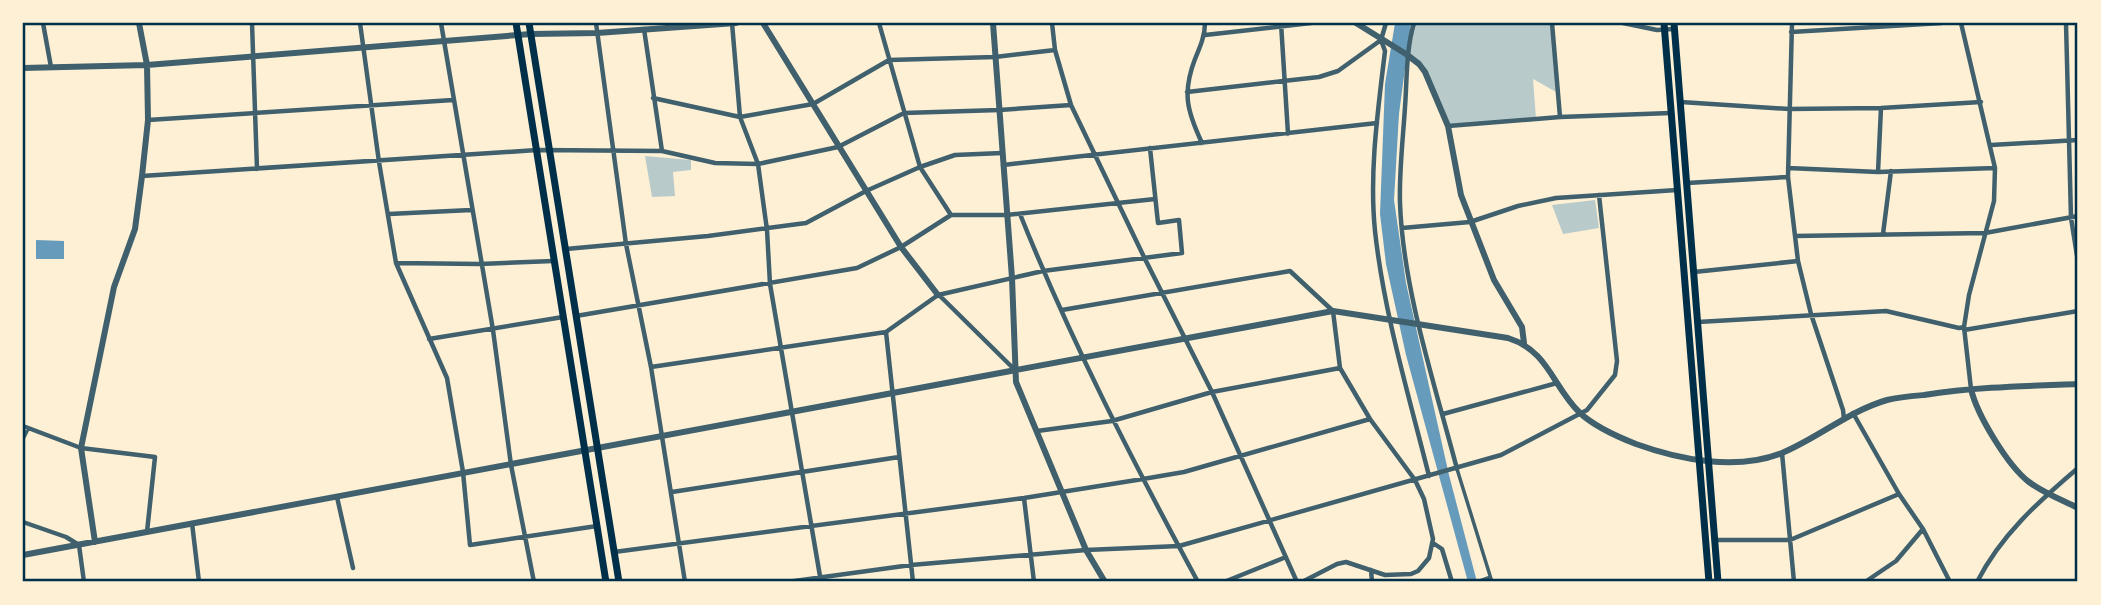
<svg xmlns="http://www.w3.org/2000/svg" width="2101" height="605" font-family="Quicksand,sans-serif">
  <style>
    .green { fill: #b9caca }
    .water { fill: #669bbc }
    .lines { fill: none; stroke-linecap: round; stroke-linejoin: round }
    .pedestrian { stroke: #3f606c; stroke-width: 3.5 }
    .minor { stroke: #3f606c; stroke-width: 4.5 }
    .tertiary { stroke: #3f606c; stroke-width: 6 }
    .primary { stroke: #003049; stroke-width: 7 }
    .neatline { fill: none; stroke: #003049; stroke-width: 2.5 }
  </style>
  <rect width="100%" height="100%" fill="#fdf0d5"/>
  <path class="green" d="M1414,23H1552L1558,93L1533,79L1536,119L1448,126L1425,72L1406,54Z
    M645,156L691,160V170L673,172L675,196L652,197Z
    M1595,200L1599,228L1563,234L1552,205Z"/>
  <path class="water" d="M1395,23H1411L1399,114L1394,200L1406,283L1449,475L1477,582H1468L1406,355L1386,264L1380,214L1385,84Z
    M36,240L64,241V259H36Z"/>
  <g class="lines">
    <path class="pedestrian" d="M1457,469L1492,582
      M1477,582L1488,578"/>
    <path class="minor" d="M43,23L51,67
      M252,23L257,169
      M360,23L379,162L396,263L447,378L463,472L470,545L597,526
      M441,23L493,330L511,465L534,582
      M596,23L626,244L651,367L685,582
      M732,23L740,117L758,164L767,230L770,284L821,582
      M1052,23L1055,50L1071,105L1144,257L1212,392L1297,582
      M1281,23L1288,134
      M1386,23L1381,40L1385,51C1378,110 1369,172 1375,231C1384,314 1409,396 1429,476
      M1414,23C1406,49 1407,80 1405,107C1403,139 1399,172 1400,203C1403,290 1435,385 1457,469
      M1552,23L1560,117
      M1623,23L1657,30L1674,29
      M1792,23L1788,177L1798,261L1811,314L1843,410L1844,419
      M1961,23L1995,168L1994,201L1969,295L1964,327L1971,389
      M2066,23L2071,218L2078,262
      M644,29L662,151
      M1791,32L1942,23
      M1205,35L1311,23
      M1187,92L1319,77L1338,71L1381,40
      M653,98L740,117L813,104L889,60L995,57L1055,50
      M1681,102L1789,109L1881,108L1981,102
      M148,120L453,100
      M1448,126L1560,117L1671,113
      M1202,143C1187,111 1182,93 1195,59C1200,47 1205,36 1205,23
      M1991,145L2078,140
      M1003,165L1377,123
      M1788,168L1878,172L1995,168
      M1878,172L1881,108
      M142,176L537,150L662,151L715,163L758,164L838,147L904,113L999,110L1071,105
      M1687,183L1788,177
      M389,214L471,210
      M1020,214C1071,341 1133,462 1198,582
      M951,215H1006L1155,199
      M1402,228L1470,222L1518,206L1556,198L1677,190
      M1883,234L1891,171
      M1795,236L1985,233L2078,216
      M566,249L708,236L806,223L866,191L920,167L955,155L1002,153
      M396,263L480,264L553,261
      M1694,272L1798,261
      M939,295L1015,370
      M1062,310L1290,271L1333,311L1340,368L1370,419L1415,480L1424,499L1433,539L1429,558L1418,571L1411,574L1385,575L1346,562L1337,564L1302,582
      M576,316L857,268L901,247L951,215L920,167L879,23
      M1698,322L1886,311L1959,328L1964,327
      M1964,330L2078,311
      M886,332L913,582
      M429,339L563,317
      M651,367L886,332L938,295L1043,271L1182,253L1179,220L1158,223L1150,148
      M1853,413L1899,494L1923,529L1950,582
      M1443,414L1557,383
      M23,426L81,448L155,457L147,532
      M1037,431L1112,421L1212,392L1340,368
      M23,438L28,428
      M1782,453L1794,582
      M672,492L899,457
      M337,497L353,568
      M1024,498L1034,582
      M23,522L66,537L79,545L84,582
      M192,523L199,582
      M1715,540H1790L1899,494
      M1433,543L1442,549L1452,582
      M614,552L1024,498L1143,479L1184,472L1370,419
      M1371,570L1372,582
      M787,582L911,565L1086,550L1179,546L1501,455L1587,410L1615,375L1617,361L1599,195
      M1224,582L1286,557
      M1865,582L1896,561L1923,529
      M1977,582C2001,535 2038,502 2078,468"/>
    <path class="tertiary" d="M763,23L901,247L938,295
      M993,23L1012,278L1016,382L1086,550L1105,582
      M1356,23L1406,54L1419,64L1425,72L1448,126L1461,195L1494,280L1522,327L1524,343
      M23,68L147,65L531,34L597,33L736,23
      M1971,389C1977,415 2008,466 2029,482C2044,493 2062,500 2078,508
      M95,542L81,448L114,287L135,229L142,176L148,120L147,65L139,23
      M23,555L1333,311L1508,338C1549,351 1552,386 1580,413C1594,426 1618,437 1636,444C1680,460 1737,471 1782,453C1818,438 1849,411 1887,400C1899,397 1912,396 1924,395C1975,387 2027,386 2078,384"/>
    <path class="primary" d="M516,23L606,582
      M529,23L619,582
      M1664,23L1709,582
      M1674,23L1718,582"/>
  </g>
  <rect width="2101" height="605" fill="none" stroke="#fdf0d5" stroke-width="49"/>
  <rect x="24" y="24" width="2052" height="556" class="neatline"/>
</svg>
